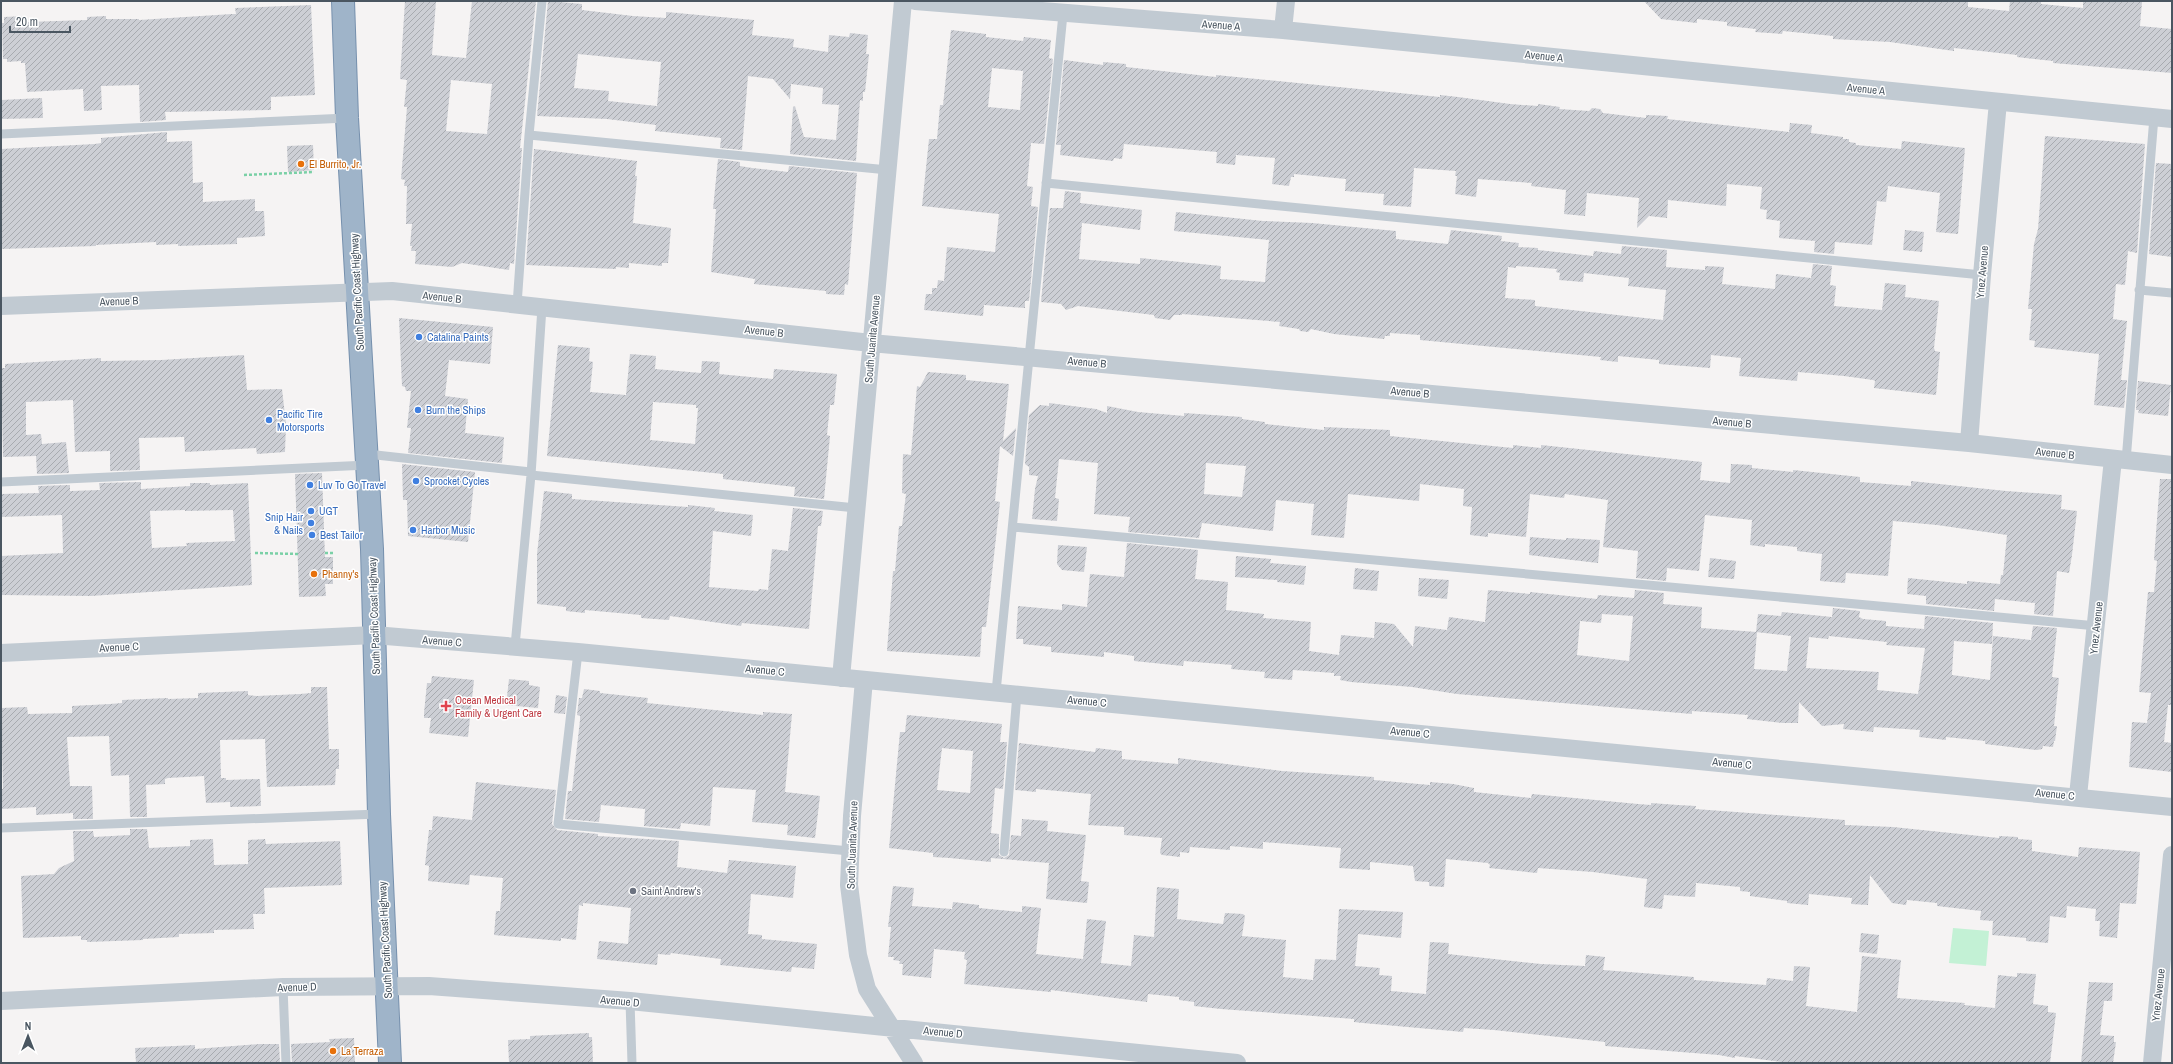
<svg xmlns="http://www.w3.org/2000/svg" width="2173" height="1064" font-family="'Archivo Narrow',sans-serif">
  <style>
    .grass { fill: #c3f1d5 }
    .building { fill: url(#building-hatch); fill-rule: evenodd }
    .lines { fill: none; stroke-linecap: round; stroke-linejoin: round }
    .trunk-casing { stroke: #7690ad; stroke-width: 24 }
    .path { stroke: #7ad0a6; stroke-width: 2.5; stroke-dasharray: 3 2; stroke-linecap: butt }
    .service { stroke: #c1cad2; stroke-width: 9 }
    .minor { stroke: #c1cad2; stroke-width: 18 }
    .trunk { stroke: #9fb4c9; stroke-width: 22 }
    .food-dot { fill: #e8710a; stroke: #fff; stroke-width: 1.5 }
    .shop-dot { fill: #3f7fe0; stroke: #fff; stroke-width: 1.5 }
    .health-dot { fill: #e0444e; stroke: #fff; stroke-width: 1.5 }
    .worship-dot { fill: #6b7280; stroke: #fff; stroke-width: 1.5 }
    .labels { text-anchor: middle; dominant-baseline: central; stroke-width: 3; stroke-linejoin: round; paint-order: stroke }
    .street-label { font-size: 11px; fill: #4a5661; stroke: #fff }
    .food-label { font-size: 11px; fill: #c56008; stroke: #fff; text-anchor: start }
    .shop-label { font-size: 11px; fill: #366cbe; stroke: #fff; text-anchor: start }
    .health-label { font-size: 11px; fill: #be3a42; stroke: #fff; text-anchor: start }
    .worship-label { font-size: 11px; fill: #5b616d; stroke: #fff; text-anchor: start }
  </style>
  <defs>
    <pattern id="building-hatch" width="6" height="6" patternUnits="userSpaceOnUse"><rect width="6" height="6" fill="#cdcfd5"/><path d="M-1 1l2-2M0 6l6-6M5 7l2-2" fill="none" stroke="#a8abb0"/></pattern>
  </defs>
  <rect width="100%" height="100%" fill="#f5f3f3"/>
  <path class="grass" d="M1953,928L1989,931L1986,966L1949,963Z"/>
  <path class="building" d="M405,1H436L432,55L466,58L472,1H536L520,148H522L514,264L510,263L509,270L462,263L452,267L415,264L416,251H411L412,246H410L412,224H406L407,186H404L405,180L401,179L407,107H404L407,80L400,79ZM451,80L492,84L487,134L446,131Z
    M548,1L582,4V10L633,16L666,18V12L754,20L752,35L794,39L793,47L828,52L829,35L849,37L850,33L868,35L866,54H869L865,92H863V101L860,100L856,161L790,154L793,107L795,106L804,137L836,140L839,105L822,104L823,88L791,84L790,99L773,79L748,76L742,150L720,148L721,138L655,131L656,125L607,119L537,116ZM578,54L661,62L657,106L608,101L609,91L574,88Z
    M1644,1H1968V7L2009,11L2010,1H2041V4L2083,8V1L2142,2L2140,26L2172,29V73L2053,63V61L2017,57V55L1954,48V51L1890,42L1833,39V36L1783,31L1782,34L1755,32L1756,29L1727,26V22L1697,19V23L1661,19Z
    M311,5L315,95L271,97V110L165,112L166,120L140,122L139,85L101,86L102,110L84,111L83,89L27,92L25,63H21V61L7,62V59H3L2,23H4V17L26,16L27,22L87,20V17L106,16V19H139V20L232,14H236L235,8Z
    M951,30L986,34V37L1023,41L1024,37L1051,40L1049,58L1053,59L1044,144L1031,143L1027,186L1033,187L1031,206L1038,207L1029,301H1025V308L984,305L983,316L924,310L926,294H932V288H937L938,280L944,281L947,247L995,252L999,214L922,206L929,139H937L940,105H943ZM992,68L1023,71L1020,110L988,107Z
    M1064,60L1103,65V62L1126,64V67L1216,77V75L1440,97V95L1458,97L1510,104L1538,106V104L1560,107L1559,109L1589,111L1592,108L1600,109L1603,113L1646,118V115L1668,116L1667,119L1789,132L1790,123L1812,125L1811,133L1843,137V139H1849V142L1856,143V145L1901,149L1902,141L1965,148L1958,234L1936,232L1940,193L1888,186L1886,202L1877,201L1872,245L1835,242L1834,254L1814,252L1815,241L1779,238L1780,221L1766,219L1767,210L1760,209L1762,187L1727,184L1726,206L1668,200L1667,218L1649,216L1637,228L1639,198L1587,193L1585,216L1564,214L1566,190L1531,186L1532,183L1478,179L1476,197L1455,194L1457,176H1455L1456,171L1414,168L1411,207L1383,205L1384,194L1345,191L1346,179L1294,174V177H1291L1289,186L1272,184L1275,158L1236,155L1235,165L1216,163L1217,152L1124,144L1122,159L1114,158L1113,161L1060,155L1061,145H1056Z
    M42,98L43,118L1,119V100Z
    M167,132V142L192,141L193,183L203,182V202L255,199V211H264L265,236L237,238V244L178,246V244L156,245V242L96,245V246L1,249V149L95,144L101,143V138Z
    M2045,136L2145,144L2137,253L2128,251L2125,285L2116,284L2113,319L2127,321L2121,380H2127L2124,408L2094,405L2099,354L2034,347L2035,341L2029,340L2032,309H2028L2034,244L2038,229Z
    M313,145L314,170L288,172L287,146Z
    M534,149L637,161L635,176H637L633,223L671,228L668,263H662V266L629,263V268L616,267V269L526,265Z
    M718,159L740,162V166L752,168L788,172L789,166L857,173L848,285L845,284L844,295L826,294V291L754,284L755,279L711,272L716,209H713Z
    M2156,163L2172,164V257L2149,254Z
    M1065,191L1081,193L1080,203L1142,210L1140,230L1082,223L1079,259L1140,264V258L1221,266L1220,279L1265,282L1269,240L1174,231L1176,212L1263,221L1312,223L1396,231V239L1448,244L1451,230L1502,236L1501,241L1519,243L1518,247L1538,248V250L1593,256L1594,251L1621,254L1622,246L1667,250L1666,267L1705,270V266L1724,267L1722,284L1775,289L1776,274L1811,278L1813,264L1832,266L1830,285L1836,286L1834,306L1882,310L1885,283L1906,285L1905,297L1939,301L1934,348L1935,351L1940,352L1936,395L1874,388L1875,381L1873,380L1844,376L1798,372L1797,381L1739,376L1741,358L1711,355L1710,368L1659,364V360L1618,356V362L1600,360L1601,357L1420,340V335L1390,333V336H1385L1384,339L1334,334L1311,329L1308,332L1300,331L1299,329L1279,326L1280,322L1182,314V315H1174L1170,320L1155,318L1154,315L1078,306L1066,310L1061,304L1041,302L1050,208H1063ZM1516,266L1557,269L1556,272L1560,273L1559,280L1583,282L1584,273L1629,278L1628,286L1666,290L1663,320L1535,306V300L1505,298L1508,267L1516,268Z
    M1905,230L1924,232L1922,252L1903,250Z
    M399,318L493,327L490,364L449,360L445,396L468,399L465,433L504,437L502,463L408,453L411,428H407L411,391H406L405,387L402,386Z
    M558,345L590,348L589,361L593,362L590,392L626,395L630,354L656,356L655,369L701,373L702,361L720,362L719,374L773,379L774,369L837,374L834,405H830L827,435L830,436L824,499L794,496L795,487L723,479V474L547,456ZM653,402L696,405V408H698L695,444L650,440Z
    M244,355L247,390L282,389L286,424L285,452L257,454L256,448L185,452L184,437L139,438L140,470L110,471V451L75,452L73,400L26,402V435L41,434L42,444L66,442L69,473L37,474L36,456L3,457L1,368H5V364L101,358V361L161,360Z
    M928,372L966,375V380L1009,384L1003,441L1016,428L1013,456L1000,446L995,501L1000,502L986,627H982L980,657L887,651L893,571H895L899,526H902L906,494L902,493L903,454L911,455L917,386L920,387Z
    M2138,381L2171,385L2168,416L2138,413L2139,410H2136Z
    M1049,403L1096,409L1107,413V406L1138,412L1184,416V413L1242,417V419L1265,422V424L1324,430V427L1390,430V436L1513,448V445L1541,448V445L1702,462L1700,480L1730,483L1731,464L1752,465V468L1793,472V470L1860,477V482L1911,486V481L2006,491L2062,495L2061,509L2077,511L2072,555L2069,573L2057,571L2053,616L2034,614L2035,603L1995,599L1994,611L1926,604V596L1907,594L1908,578L1967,584V581L2000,584L2001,575H2003L2007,535L1937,525L1893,521L1888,576L1846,573L1845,583L1820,581L1822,554L1797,551V547L1765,544V547L1750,545L1752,520L1705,515L1699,571L1667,568L1666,581L1636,578L1638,551L1603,547L1608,500L1565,494L1564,498L1530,494L1526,537L1488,533V537L1470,535L1472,507L1463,506L1464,489L1420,484L1419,501L1348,494L1344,538L1311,535L1314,504L1276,500L1273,531L1202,523L1199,538L1128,532L1130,517L1094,514L1098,463L1059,459L1055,498L1059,499L1057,521L1032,519L1035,489L1038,476L1029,475V467L1025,464L1029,415L1040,405L1049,406ZM1206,463L1246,466L1242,497L1204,494Z
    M402,464L475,472L468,542L408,536L407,500H403Z
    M322,473L325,557H333V584H325L326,596L299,597L295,474Z
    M2160,479H2172V705H2168L2164,742L2172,743V772L2129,767L2132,722L2147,723L2151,693L2139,692L2148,592H2154L2157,561L2154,560Z
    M141,482V489L190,486V483H210V485L248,483L252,585L91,596L1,595V556L63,553L62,515L1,517V494L39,493L38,486L70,485V491L100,490L99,483ZM185,510V511L233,510L235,541L186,543L187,546L152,548L150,511Z
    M544,491L572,494V499L688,507V505L715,508L714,511L753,515L751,536L713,531L709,587L758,591L759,589L768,590L772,549L788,551L793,508L823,511L821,526H818L809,629L742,623L741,626L670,616L669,620L641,618V615L585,610V613L566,611V607L537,604V554Z
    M1530,537L1566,540V538L1600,540L1598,563L1529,555Z
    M1127,543L1198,550L1195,579L1228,582L1226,610L1264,614L1263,618L1311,622L1309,651L1339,655L1341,635L1374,638L1375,622L1394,624L1413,647L1415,626L1447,630L1449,617L1485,622L1488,590L1530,594V592L1597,599L1598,595L1634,598L1635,590L1664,593L1663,604L1702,607L1701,628L1757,632L1754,669L1787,671L1791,636L1756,632L1758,614L1781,616L1782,612L1832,617L1833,608L1860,611L1859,617L1863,619L1886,621V626L1924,629L1925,616L1993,623L1992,644L1954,641L1952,673V675L1990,680L1993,636L2031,640L2033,626L2057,628L2052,677L2059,678L2054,726H2057L2055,741H2054L2053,747L2043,746L2042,749L2037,750L1985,744V741L1946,737V740L1919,737L1920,730L1874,727L1873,732L1843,729L1844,724L1822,726L1799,702L1798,723H1783L1747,719L1748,715L1692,711V714L1457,694L1412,687L1351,682L1340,680L1341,676H1334V673L1293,670L1292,680L1264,678L1265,672L1231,669L1232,665L1184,661L1183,666L1134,661V656L1104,652V657L1051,652V647L1023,644V639H1016L1018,606L1062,610V604L1087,607L1090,574L1124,577ZM1602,614L1633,616L1629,661L1577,655L1580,621L1601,623ZM1829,636L1887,642L1886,645L1925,648L1918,694L1877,690L1879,672L1806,668L1809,637L1828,639Z
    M1058,545L1087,547L1084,572L1062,570L1057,564Z
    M1236,556L1271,559L1270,563L1306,566L1304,585L1277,582V580L1235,577Z
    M1710,558L1736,561L1734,579L1708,577Z
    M1355,568L1379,571L1377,591L1353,589Z
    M1419,578L1449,580L1447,599L1418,596Z
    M432,676L474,680L468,737L429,733L431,718H424V713L427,683H431Z
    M509,679L529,681V685L540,687L538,708L506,705Z
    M311,687H327L329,749H339V769H336L335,785L267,787L265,739L220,740L221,778H226V780L260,779L261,806L230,807V802L206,803L204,776L168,778L165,779V784L146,785L147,817H130L129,775L111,776L109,736L67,737L70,786H92L93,819H73V813L36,815V807L1,809V789H3L1,708L27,707L28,714L72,713V706L110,704L122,703V700L168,698V699L198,698V693L248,691V695L257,696L300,694L311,693Z
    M584,689L600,691V693L648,698L647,703L763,715V712L792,714L785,792L820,796L815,838L787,835L788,825L752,822L756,790L713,787L710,826L681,823L680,829L644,826L645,809L601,805L599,822L565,819L568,791H572L580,720V716L577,715L579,698H582Z
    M556,695L567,697L565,714L554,713Z
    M907,715L1002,724L1000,742H1007L1003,789L995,788L991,833L999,834V855L1004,858L1009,855L1011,835L1021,836L1022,819L1048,821L1047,831L1086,835L1081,881L1089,882L1087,903L1046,899L1049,863L991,858V862L950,858L933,857V853L889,848L900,732H905ZM942,748L973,751L970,793L937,790Z
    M1019,743L1095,752L1096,748L1122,751V759L1178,764V758L1282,771L1374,777V780L1430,785V782L1453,784L1474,788V792L1531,798L1532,794L1638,804L1651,805V803L1678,805L1696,806L1695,809L1845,820V825L1893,827L1999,838V836L2018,837V839L2032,840V851L2078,857L2079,847L2140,852L2136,904L2120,903L2117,938L2099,936L2100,921H2095L2096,909L2067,906L2066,918L2050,916L2048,943L2026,941V938L1992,935L1993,921L1980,920L1981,911L1937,906V903L1907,900L1906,905L1892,903L1870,875L1868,905L1851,904L1852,898L1809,894L1808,905L1787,903V901L1750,896V892L1740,891V887L1696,883L1695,897L1664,895L1662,909L1644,907L1647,879L1593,872L1538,868L1537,873L1489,868L1490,865L1488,863L1446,859L1444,887L1429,886V882L1415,881L1413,866L1370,862V870L1339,868L1341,848L1263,842V849L1230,846V850L1190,847L1189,853L1180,852V857L1162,855L1160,853L1162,838L1124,835V827L1088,825L1091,794L1036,789V792L1015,790Z
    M476,782L556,790L552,824L557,830L598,834V836L679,841L677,867L727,873L729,860L796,866L793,898L751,894L748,934L762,935V939L817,944L814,969L792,967L791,972L720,965L721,959L671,953L670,955L658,954L657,965L597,959L599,941L628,944L631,908L583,903V906L579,905L576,940L561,938V941L494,935L496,911H500L503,878L470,875L469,885L428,881L429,866L425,865L429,830H432L433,816L472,820Z
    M130,829H147L149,848L190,846V840L213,839L214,865L248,864V840L265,839L266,844L340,841L342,885L264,888L265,914H253L254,929L214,930V933L179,934V937L143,939V940L87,942V940H81V936L23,938L21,876L54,874L59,868L74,861L73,831H93L94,837L130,835Z
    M893,886L914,888L912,906L952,909L953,902L979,905V908L1022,912V906L1041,908L1036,954L1083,959L1087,919L1106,921L1101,963L1131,966L1134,935L1154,937L1157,887L1179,889L1177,919L1223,924L1225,913L1243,914L1245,916L1242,936L1286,940L1283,977L1313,980L1315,959L1336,960L1339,909L1403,912L1401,938L1358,934L1355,966L1380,968L1379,975L1392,976L1391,991L1426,994L1430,942L1449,943L1448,954L1541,964L1585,966L1586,955L1605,957L1603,970L1694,977V980L1766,985L1767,978L1793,981L1794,966L1810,967L1806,1006L1857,1012L1862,956L1901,960L1897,998L1965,1003L1964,1005L1995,1008L1998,975L2017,977V973L2036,974L2033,1004L2048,1006V1012L2056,1013L2050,1063H1789L1735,1056V1058L1719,1055L1605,1046V1042L1494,1030L1464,1028L1463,1032L1363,1023L1354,1022V1019L1221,1009L1194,1006V1002L1179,1000V997L1148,994L1147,1002L1051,990V992L964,984L967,960L964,959L965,952L934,949L931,978L902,975L903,964H899L900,961L893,960L894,957H888L891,927H888Z
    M1861,933L1879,935L1877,954L1859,952Z
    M2089,982L2113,983L2112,1001H2104L2100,1035L2114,1036V1042H2116L2113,1063H2081Z
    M589,1033V1037H592L593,1063H509L508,1040L530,1039V1036Z
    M354,1038L355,1063H292L291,1044L330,1042L329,1039Z
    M260,1044H279L280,1063H136L135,1048L195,1045V1049Z"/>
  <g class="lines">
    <g class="trunk-casing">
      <path id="trunk" d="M343,1L347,118L372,549L379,814L390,1063"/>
    </g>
    <path class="path" d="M244,175L314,172
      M255,553L299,554
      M325,553H333"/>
    <path class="service" d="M1,134L347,118
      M529,135L888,170
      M1046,183L1982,275
      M2139,290L2172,293
      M517,305L529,135L542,1
      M367,454L531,472
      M2126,461L2154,117
      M531,475L856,508
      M1,482L368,465
      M1013,527L2097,626
      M515,646L531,475L542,307
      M578,652L558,824L850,851
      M996,692L1063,14
      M1,828L379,814
      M1004,852L1017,694
      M283,987L286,1063
      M630,1001L632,1063"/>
    <path class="minor" d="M915,1L1283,30L2172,119
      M1283,30L1286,1
      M1,306L392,291L871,343L1969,443L2172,465
      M1969,443L1982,275L1998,102
      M1,653L374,635L578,652L2172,807
      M841,678L903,1
      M864,680L852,816L849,885L858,955L867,989L914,1063
      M2078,796L2113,459
      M1,1001L283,987L429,986L630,1001L1237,1063
      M2152,1063L2172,855"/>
    <use href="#trunk" class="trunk"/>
  </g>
  <g class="food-dot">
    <circle cx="301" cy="164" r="4"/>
    <circle cx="314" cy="574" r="4"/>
    <circle cx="333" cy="1051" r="4"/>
  </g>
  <g class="shop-dot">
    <circle cx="419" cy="337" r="4"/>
    <circle cx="418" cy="410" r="4"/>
    <circle cx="269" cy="420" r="4"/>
    <circle cx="416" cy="481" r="4"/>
    <circle cx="310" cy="485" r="4"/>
    <circle cx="311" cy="511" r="4"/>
    <circle cx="311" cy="523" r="4"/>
    <circle cx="413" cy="530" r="4"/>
    <circle cx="312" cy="535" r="4"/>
  </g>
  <path class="health-dot" d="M444 700h4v4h4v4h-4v4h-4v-4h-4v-4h4z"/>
  <circle class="worship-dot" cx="633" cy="891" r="4"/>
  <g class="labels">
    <g class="street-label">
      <text transform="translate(1221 25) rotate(4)">Avenue A</text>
      <text transform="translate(1544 56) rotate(6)">Avenue A</text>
      <text transform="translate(1866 89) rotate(6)">Avenue A</text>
      <text transform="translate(1982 272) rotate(-85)">Ynez Avenue</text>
      <text transform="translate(357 292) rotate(-93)">South Pacific Coast Highway</text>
      <text transform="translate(442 297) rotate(6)">Avenue B</text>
      <text transform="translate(119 301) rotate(-2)">Avenue B</text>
      <text transform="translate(764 331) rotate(6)">Avenue B</text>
      <text transform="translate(872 339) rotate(-85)">South Juanita Avenue</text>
      <text transform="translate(1087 362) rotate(5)">Avenue B</text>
      <text transform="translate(1410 392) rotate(5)">Avenue B</text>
      <text transform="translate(1732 422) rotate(5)">Avenue B</text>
      <text transform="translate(2055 453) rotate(6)">Avenue B</text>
      <text transform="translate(374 616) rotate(-92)">South Pacific Coast Highway</text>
      <text transform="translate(2096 628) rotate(-84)">Ynez Avenue</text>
      <text transform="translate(442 641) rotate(4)">Avenue C</text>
      <text transform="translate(119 647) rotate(-3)">Avenue C</text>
      <text transform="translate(765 670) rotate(5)">Avenue C</text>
      <text transform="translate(1087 701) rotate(5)">Avenue C</text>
      <text transform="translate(1410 732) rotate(5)">Avenue C</text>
      <text transform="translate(1732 763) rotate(5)">Avenue C</text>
      <text transform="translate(2055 794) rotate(6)">Avenue C</text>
      <text transform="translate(852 845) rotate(-88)">South Juanita Avenue</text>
      <text transform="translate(385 940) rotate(-93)">South Pacific Coast Highway</text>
      <text transform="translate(297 987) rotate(-2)">Avenue D</text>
      <text transform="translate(2158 995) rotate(-84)">Ynez Avenue</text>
      <text transform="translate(620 1001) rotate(5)">Avenue D</text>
      <text transform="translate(943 1032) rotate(6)">Avenue D</text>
    </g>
    <g class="food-label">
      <text x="309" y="164">El Burrito, Jr.</text>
      <text x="322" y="574">Phanny's</text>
      <text x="341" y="1051">La Terraza</text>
    </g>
    <g class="shop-label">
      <text x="427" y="337">Catalina Paints</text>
      <text x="426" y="410">Burn the Ships</text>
      <text x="277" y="414">Pacific Tire<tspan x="277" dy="13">Motorsports</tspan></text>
      <text x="424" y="481">Sprocket Cycles</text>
      <text x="318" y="485">Luv To Go Travel</text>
      <text x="319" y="511">UGT</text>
      <text x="303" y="517" text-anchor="end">Snip Hair<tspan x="303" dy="13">&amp; Nails</tspan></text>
      <text x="421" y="530">Harbor Music</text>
      <text x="320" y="535">Best Tailor</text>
    </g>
    <g class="health-label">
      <text x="455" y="700">Ocean Medical<tspan x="455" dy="13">Family &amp; Urgent Care</tspan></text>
    </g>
    <g class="worship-label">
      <text x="641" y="891">Saint Andrew's</text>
    </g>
  </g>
  <rect width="2173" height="1064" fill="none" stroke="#4a5661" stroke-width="4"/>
  <g transform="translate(28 1036)" stroke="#ffffff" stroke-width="3" paint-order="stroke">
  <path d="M0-3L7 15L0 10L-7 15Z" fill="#4a5661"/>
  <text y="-6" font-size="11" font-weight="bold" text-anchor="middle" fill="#4a5661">N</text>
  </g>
  <path d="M10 26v6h60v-6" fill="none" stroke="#4a5661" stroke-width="2"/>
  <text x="16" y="26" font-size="12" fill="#4a5661" stroke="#ffffff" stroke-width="3" paint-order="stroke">20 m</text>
</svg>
